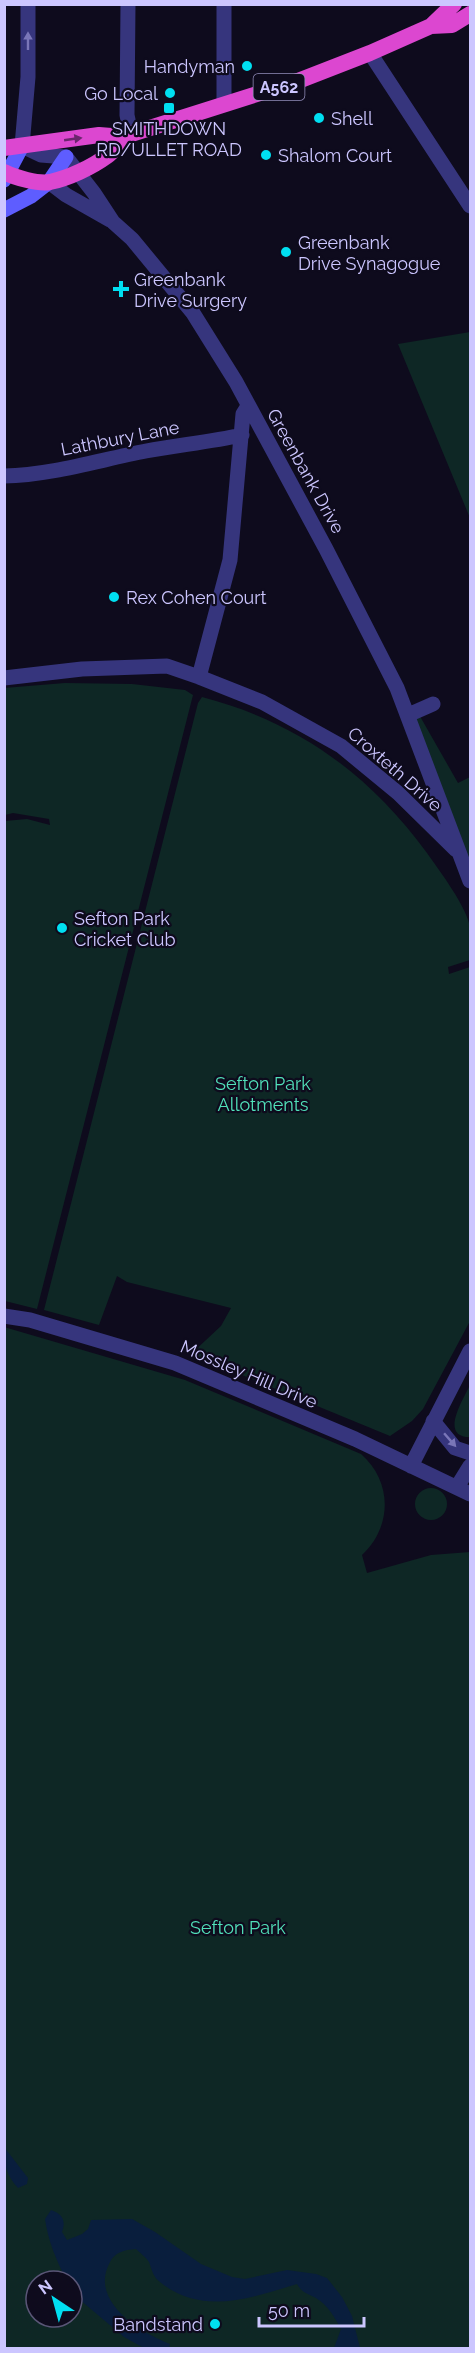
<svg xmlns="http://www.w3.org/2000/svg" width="475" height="2353" font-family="Raleway,sans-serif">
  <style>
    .green { fill: #0e2725; fill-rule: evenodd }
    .water { fill: #091e3d }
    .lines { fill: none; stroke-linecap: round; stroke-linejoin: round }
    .minor { stroke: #36357d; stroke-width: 15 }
    .secondary { stroke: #5e5dff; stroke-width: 15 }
    .trunk { stroke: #dc47d0; stroke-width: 16 }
    .oneway { fill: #7a76b8 }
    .oneway2 { fill: #6b266e }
    .poi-dot { fill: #00dff1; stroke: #0e0b1d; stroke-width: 2 }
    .labels { text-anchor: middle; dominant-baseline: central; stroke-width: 4.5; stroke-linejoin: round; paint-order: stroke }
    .shield { fill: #0e0b1d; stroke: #938ebb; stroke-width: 1.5 }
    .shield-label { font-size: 16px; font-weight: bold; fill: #ccc6ff }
    .poi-label { font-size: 18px; fill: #ccc6ff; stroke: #0e0b1d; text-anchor: start }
    .street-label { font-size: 18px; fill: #ccc6ff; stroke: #0e0b1d }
    .park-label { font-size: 18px; fill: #51e0b9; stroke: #0e0b1d }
  </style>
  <rect width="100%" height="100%" fill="#0e0b1d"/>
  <path class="green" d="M470,332V518L398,344Z
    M65,683L132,684L185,690L193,695L37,1309L5,1301V821L27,819L50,825L49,819L13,813L5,815L4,688Z
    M202,697C298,722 369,774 427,853C439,870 467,907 470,927C472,937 471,949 470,960L448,967L449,974L470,967V1321L423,1409L412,1421L390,1436L191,1354L221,1326L231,1308L127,1282L117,1276L99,1325L44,1310L198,703Z
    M417,711L458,783L470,777V892L408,715Z
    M4,1327L185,1380L361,1454C393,1482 392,1527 362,1555L367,1573L431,1555L470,1552V2348H5ZM36,2281H72V2317H36Z
    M470,1385V1437C439,1437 463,1400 470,1385Z
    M415 1504a16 16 0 1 1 32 0a16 16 0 1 1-32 0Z"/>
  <path class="water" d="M4,2147L28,2178L27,2184L18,2188C6,2175 4,2164 4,2147Z
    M51,2210C63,2214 66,2221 62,2232L67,2240L82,2234L88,2229L91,2220L132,2219L155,2232L201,2264L232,2277L245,2279L287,2270L316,2274L327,2278L342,2297L352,2316L360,2348H334L341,2329C335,2318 328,2305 316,2298C307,2293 302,2293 297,2284C251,2298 202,2316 160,2282C153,2277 152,2270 149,2262C146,2257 140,2253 136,2249C124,2250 114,2252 109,2264C90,2302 141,2333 170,2344L169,2348H144L124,2337L79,2299L72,2289V2281H67C57,2262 48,2241 45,2219Z"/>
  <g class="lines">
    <path class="minor" d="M28,4V77L22,146L41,155L66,157L94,193L113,222L132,239L193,313L236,382L326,549L397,688L470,881
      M128,4L127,115L131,134
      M370,53L470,206
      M224,103V4
      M49,182L66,195L110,220
      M4,476C52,475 99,460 146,451C178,445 210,442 242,435
      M199,677L230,560L243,414L248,406
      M4,678L82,669L167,666L199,677L262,702L341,746L398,793L456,850
      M408,715L433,704
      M4,1316L30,1320L175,1363L355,1439L470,1494
      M433,1421L455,1448L470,1453
      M411,1466L470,1351
      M457,1487L470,1466"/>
    <path class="secondary" d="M4,180L22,146
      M4,210L31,196L49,182L66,157"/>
    <path class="trunk" d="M431,26L452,25L470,14
      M4,148L99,135L124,137
      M4,172C16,178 38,184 50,182C69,178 92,167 107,156C116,150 120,139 131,134L298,81L370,53L431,26L454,4"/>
  </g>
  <defs><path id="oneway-solid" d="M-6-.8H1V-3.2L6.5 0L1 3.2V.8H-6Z" transform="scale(1.5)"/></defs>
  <g class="oneway">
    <use href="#oneway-solid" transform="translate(28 41) rotate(-90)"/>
    <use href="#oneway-solid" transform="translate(450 1440) rotate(49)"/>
  </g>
  <use class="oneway2" href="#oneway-solid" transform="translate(73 139) rotate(-8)"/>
  <g class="poi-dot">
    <circle cx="247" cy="66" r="6"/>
    <circle cx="170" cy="93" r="6"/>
    <rect x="163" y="102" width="12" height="12" rx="3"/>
    <circle cx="319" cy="118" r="6"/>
    <circle cx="266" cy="155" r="6"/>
    <circle cx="286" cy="252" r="6"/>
    <path d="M118 280h6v6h6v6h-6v6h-6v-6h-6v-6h6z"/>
    <circle cx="114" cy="597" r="6"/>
    <circle cx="62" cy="928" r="6"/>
    <circle cx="215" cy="2324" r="6"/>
  </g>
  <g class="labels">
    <rect class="shield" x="253.5" y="74" width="51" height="26" rx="4.5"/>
    <g class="shield-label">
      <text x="279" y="87">A562</text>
    </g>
    <g class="poi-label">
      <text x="235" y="66" text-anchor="end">Handyman</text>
      <text x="158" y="93" text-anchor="end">Go Local</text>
      <text x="331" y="118">Shell</text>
      <text x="169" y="128" text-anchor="middle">SMITHDOWN<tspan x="169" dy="21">RD/ULLET ROAD</tspan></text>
      <text x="278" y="155">Shalom Court</text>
      <text x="298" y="242">Greenbank<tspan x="298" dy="21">Drive Synagogue</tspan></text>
      <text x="134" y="279">Greenbank<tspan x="134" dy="21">Drive Surgery</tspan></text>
      <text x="126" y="597">Rex Cohen Court</text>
      <text x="74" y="918">Sefton Park<tspan x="74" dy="21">Cricket Club</tspan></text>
      <text x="203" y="2324" text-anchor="end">Bandstand</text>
    </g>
    <g class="street-label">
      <text transform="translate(120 438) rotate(-11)">Lathbury Lane</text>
      <text transform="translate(306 471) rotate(61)">Greenbank Drive</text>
      <text transform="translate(395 769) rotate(41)">Croxteth Drive</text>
      <text transform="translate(249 1374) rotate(23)">Mossley Hill Drive</text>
    </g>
    <g class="park-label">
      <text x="263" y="1083">Sefton Park<tspan x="263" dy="21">Allotments</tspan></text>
      <text x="238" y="1927">Sefton Park</text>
    </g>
  </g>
  <rect width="475" height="2353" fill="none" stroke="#ccc6ff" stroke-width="12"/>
  <g transform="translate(54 2299) rotate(324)"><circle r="28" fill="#0e0b1d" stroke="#5a5677" stroke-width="1.5"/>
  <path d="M0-4.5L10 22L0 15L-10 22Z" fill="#00dff1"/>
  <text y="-9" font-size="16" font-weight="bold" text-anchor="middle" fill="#ccc6ff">N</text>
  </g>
  <path d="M259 2317v9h105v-9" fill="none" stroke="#ccc6ff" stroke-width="3"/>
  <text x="268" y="2317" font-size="18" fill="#ccc6ff" stroke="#0e0b1d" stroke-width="4.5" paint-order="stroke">50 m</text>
</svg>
